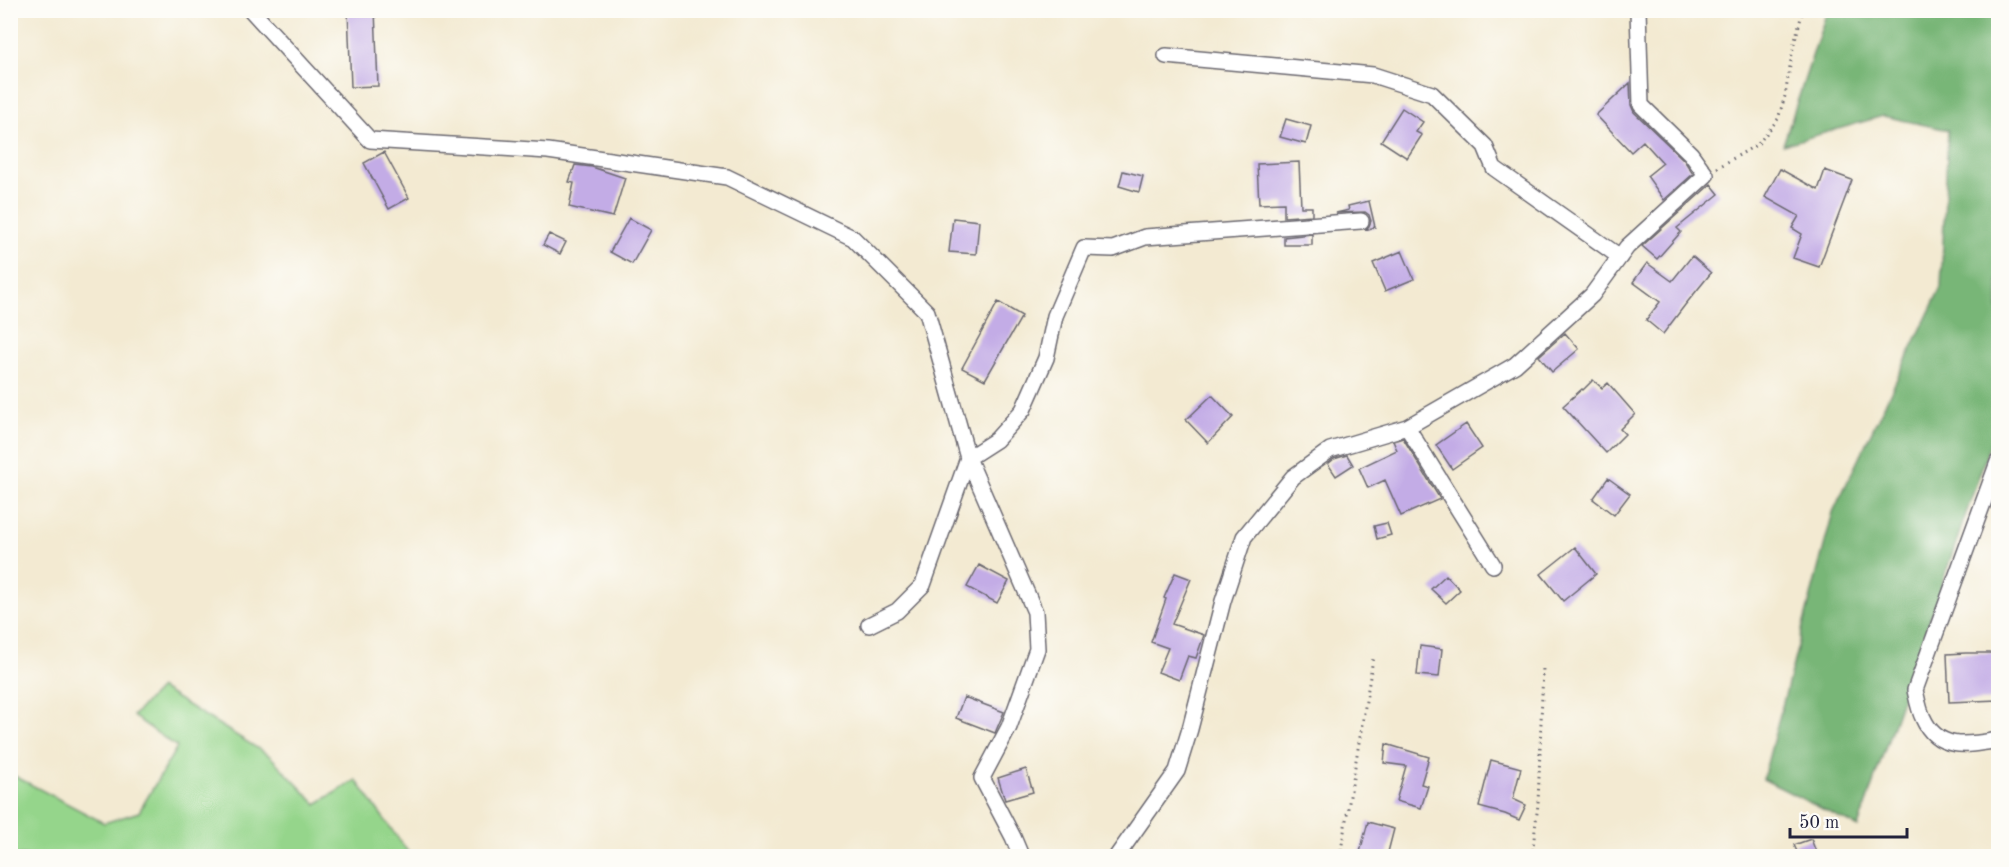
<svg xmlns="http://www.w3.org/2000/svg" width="2009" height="867" font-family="'Old Standard TT',serif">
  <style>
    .green { fill: #95d58b; stroke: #5c7c63; stroke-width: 1.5 }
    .forest { fill: #78b677; stroke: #4d6c59; stroke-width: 1.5 }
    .building { fill: #c3ace6 }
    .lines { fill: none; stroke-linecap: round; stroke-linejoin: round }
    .minor-casing { stroke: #6b6870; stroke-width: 18 }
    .path { stroke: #6b6870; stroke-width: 3; stroke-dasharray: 1.5 4.5; stroke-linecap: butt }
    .minor { stroke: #fff; stroke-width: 15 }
  </style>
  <rect width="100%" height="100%" fill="#fdfcf7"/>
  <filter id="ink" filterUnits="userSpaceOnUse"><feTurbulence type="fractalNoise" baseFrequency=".0167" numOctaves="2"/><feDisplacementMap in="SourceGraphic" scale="12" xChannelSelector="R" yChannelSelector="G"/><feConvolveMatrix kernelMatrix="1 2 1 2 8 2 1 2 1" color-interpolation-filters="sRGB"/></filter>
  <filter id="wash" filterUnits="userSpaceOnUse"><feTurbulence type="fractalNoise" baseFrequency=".008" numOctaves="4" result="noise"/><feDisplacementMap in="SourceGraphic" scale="24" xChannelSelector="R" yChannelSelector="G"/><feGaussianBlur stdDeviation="1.35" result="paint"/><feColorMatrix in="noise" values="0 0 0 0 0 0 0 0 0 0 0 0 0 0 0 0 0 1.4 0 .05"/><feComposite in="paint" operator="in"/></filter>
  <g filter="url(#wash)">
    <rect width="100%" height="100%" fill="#f3ead2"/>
    <path class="green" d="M160,688L270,756L316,804L356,780L411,856H11V774L104,823L139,812L177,747L133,716Z"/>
    <path class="forest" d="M1827,11H1998V421L1858,827L1763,779L1833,512L1941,287L1948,130L1883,116L1783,145Z"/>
    <g id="blocks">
      <path class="building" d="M348,10H375L378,86L351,87Z
        M1630,83L1631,105L1634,112L1684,160L1693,174L1664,200L1647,176L1663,163L1643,141L1631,152L1596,115Z
        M1402,108L1423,122L1416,132L1422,135L1407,158L1381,141Z
        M1286,119L1311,126L1306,144L1280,137Z
        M384,152L409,198L389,209L364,163Z
        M1299,162L1301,207H1312V215L1284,217V203L1259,204L1257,164Z
        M575,165L592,167L625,178L613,217L569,207L574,183L569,182Z
        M1780,169L1818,190L1825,170L1852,180L1819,267L1793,258L1802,234L1792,228L1799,216L1765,197Z
        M1123,171L1143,176L1139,192L1119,186Z
        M1711,184L1719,194L1677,228L1681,232L1657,259L1642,246Z
        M1369,201L1375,227L1365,230L1369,226L1371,221L1369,215L1365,212L1336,213L1349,210L1348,206Z
        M629,218L651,230L632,264L610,252Z
        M953,218L979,221L976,254L949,252Z
        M549,234L566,242L560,254L543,245Z
        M1312,234V245H1284V237Z
        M1402,251L1414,279L1385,291L1373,263Z
        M1692,256L1711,273L1685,305L1663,334L1646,320L1660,302L1633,282L1647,263L1672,281Z
        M998,302L1022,316L985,380L962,368Z
        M1565,333L1579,349L1552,372L1539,356Z
        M1593,380L1602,388L1608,383L1635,414L1620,429L1625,434L1606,453L1563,406L1582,389L1583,390Z
        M1212,395L1233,417L1208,443L1186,420Z
        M1466,424L1482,448L1452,469L1436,445Z
        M1403,438L1440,499L1401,516L1385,480L1368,488L1359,468L1397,450L1393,441Z
        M1347,455L1353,465L1336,476L1328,464L1334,459Z
        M1608,478L1630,494L1614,515L1593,499Z
        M1387,523L1391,535L1377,539L1374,526Z
        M1575,547L1596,574L1563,601L1541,574Z
        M979,565L1009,581L997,603L967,587Z
        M1175,573L1191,579L1172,624L1204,635L1196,658L1188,656L1179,680L1158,672L1168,648L1151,642L1166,599L1164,598Z
        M1446,575L1460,590L1446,603L1431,589Z
        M1420,646L1442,649L1439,677L1417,675Z
        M1966,653H1998V700L1949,702L1947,654Z
        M964,697L1004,712L995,733L956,718Z
        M1386,744L1429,757L1421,784L1428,786L1421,808L1396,801L1406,766L1384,763Z
        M1491,760L1521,768L1513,799L1526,805L1519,820L1505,814L1479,807Z
        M1026,769L1033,792L1005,800L998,778Z
        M1368,822L1394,829L1387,856H1359Z
        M1811,839L1816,852L1799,856L1794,845Z"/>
    </g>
  </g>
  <g filter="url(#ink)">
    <use href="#blocks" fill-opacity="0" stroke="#6b6870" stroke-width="1.5"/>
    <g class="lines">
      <g class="minor-casing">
        <path id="minor" d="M251,10L370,140L548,151L727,177L853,238L927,312L968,458L1035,612L1037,649L1009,727L982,778L1013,837L1021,856
          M1166,56L1373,75L1432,94L1485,146L1494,168L1620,257
          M1407,427L1493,565
          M1998,462L1915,690C1917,699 1919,710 1923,718C1938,752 1969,745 1998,740
          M869,625L897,611L923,585L968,458L996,440L1023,410L1046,358L1055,316L1084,248L1113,249L1145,237L1361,221
          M1117,856L1177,771L1190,729L1223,601L1244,537L1293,477L1330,450L1407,427L1515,365L1592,295L1627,247L1706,175L1691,154L1641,105L1638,10"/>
      </g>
      <path class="path" d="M1717,168L1758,144L1778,119L1785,96L1793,48L1803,10
        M1340,856L1373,659
        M1532,856L1538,804L1543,667"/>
      <use href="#minor" class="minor"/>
    </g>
  </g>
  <rect width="2009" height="867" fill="none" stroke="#fdfcf7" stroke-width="36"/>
  <path d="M1790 828v9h117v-9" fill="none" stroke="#22223b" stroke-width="3"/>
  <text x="1799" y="828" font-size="18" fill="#22223b" stroke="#fdfcf7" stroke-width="4.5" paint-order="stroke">50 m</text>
</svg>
